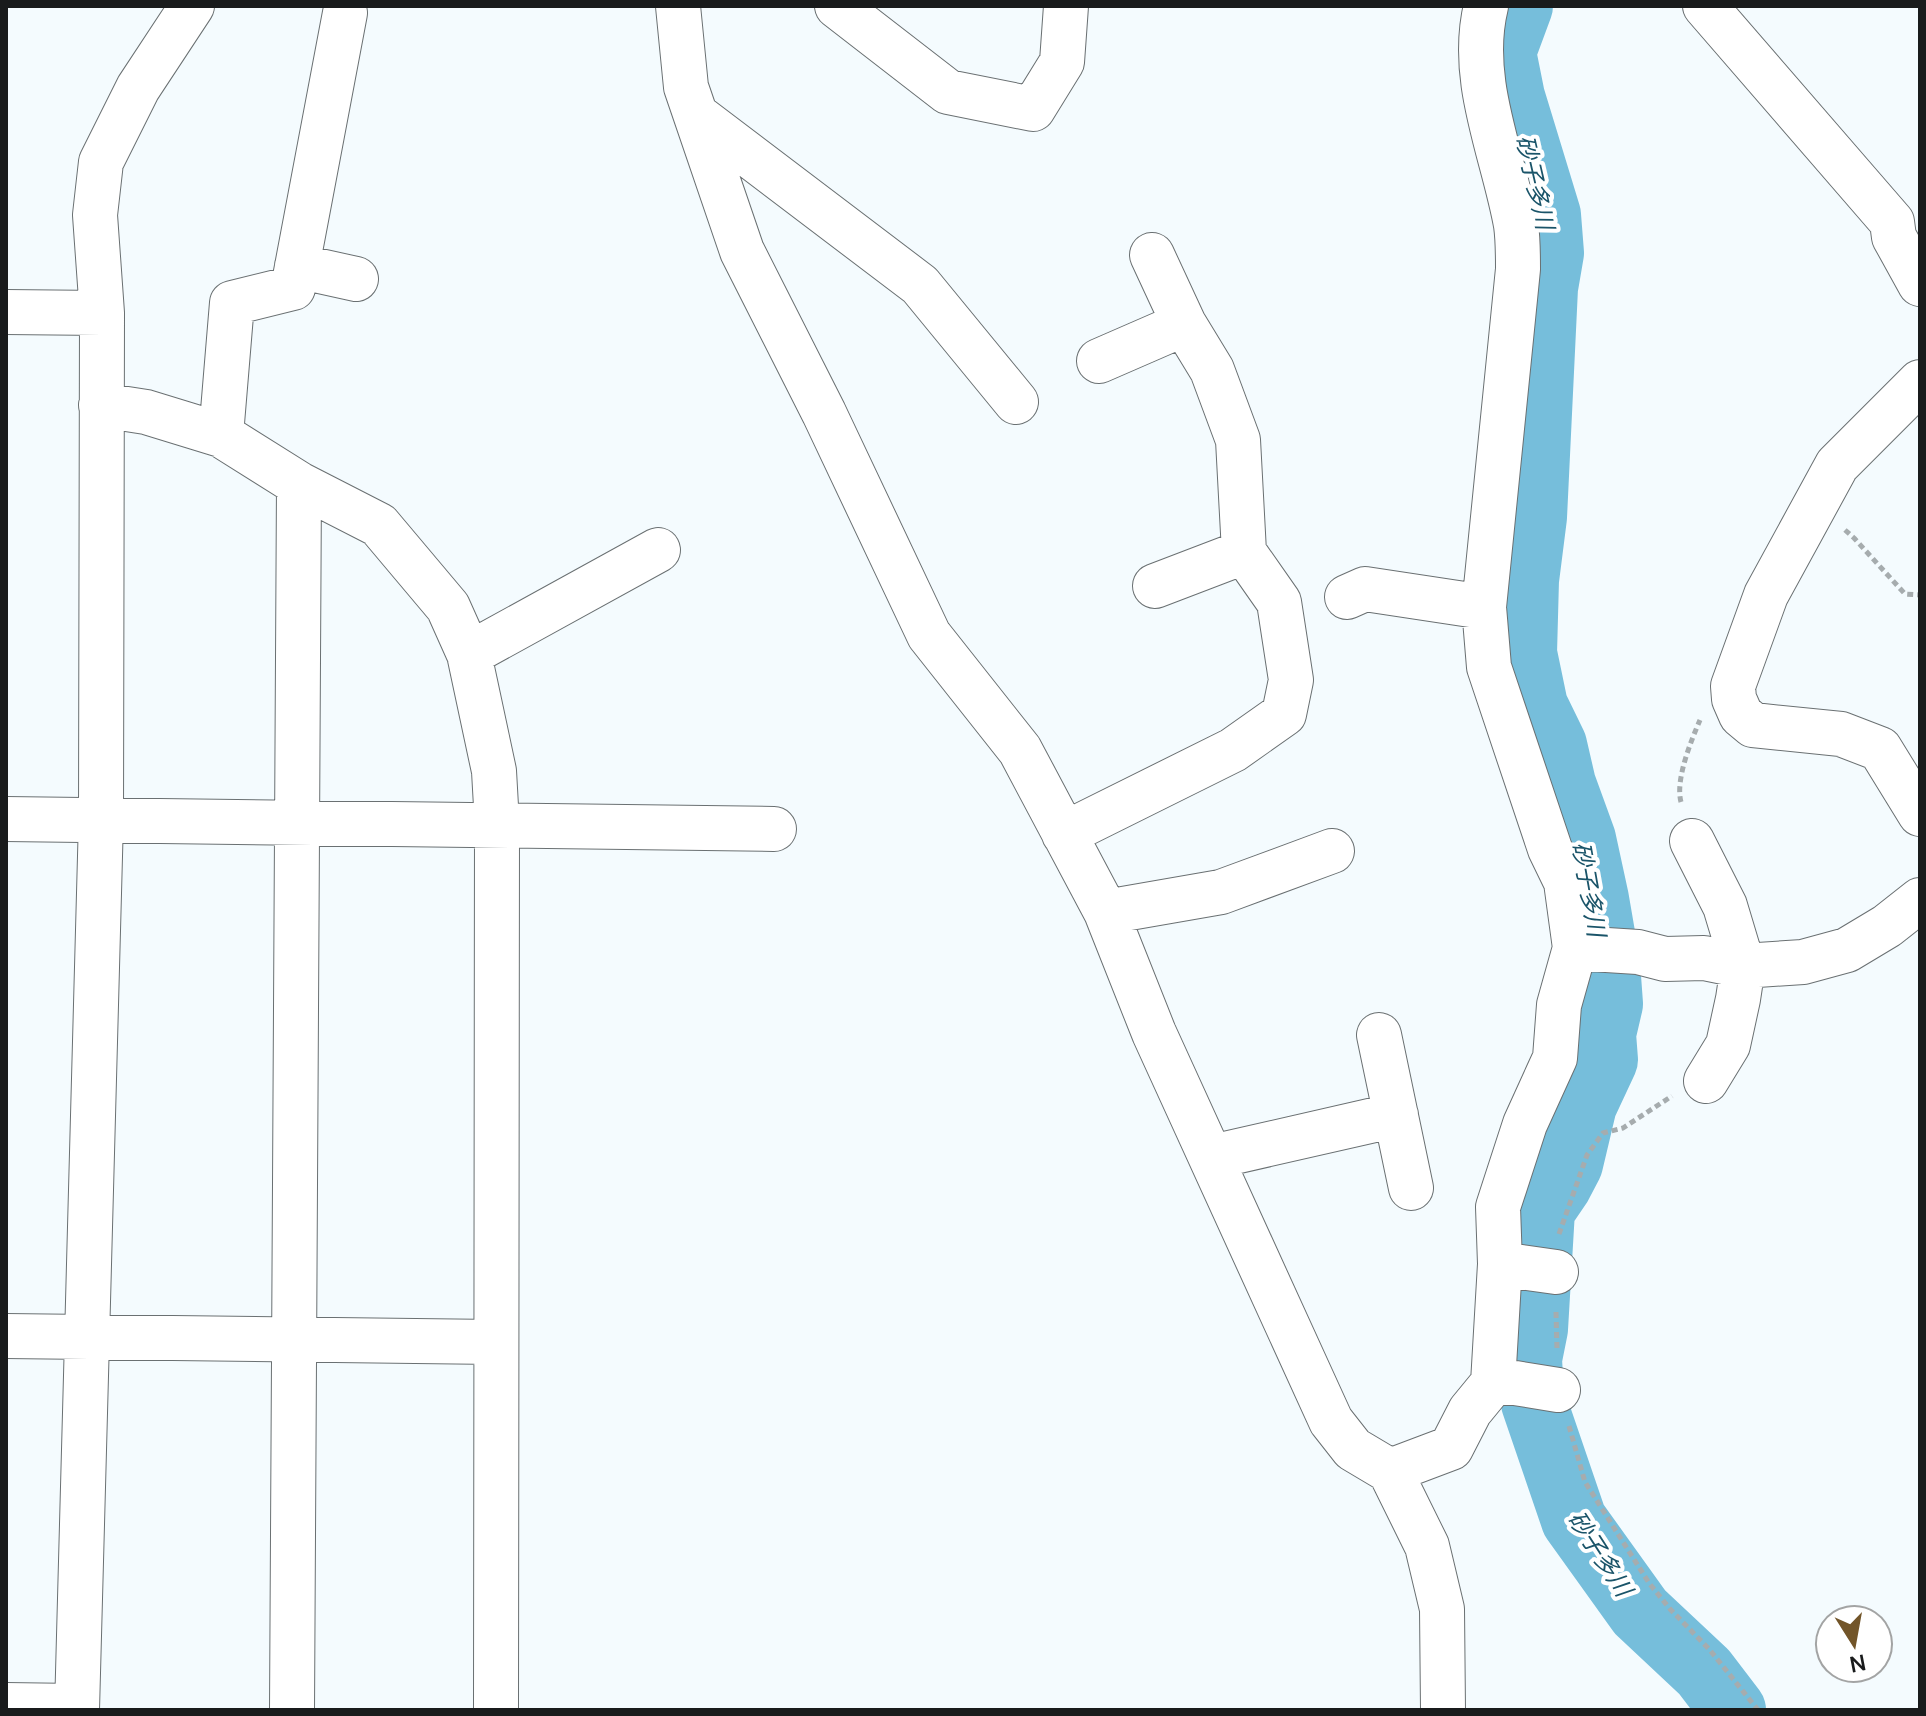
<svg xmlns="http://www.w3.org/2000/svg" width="1926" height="1716" font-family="Manrope,'Noto Sans JP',sans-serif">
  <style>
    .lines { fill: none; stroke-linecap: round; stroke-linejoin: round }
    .river { stroke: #76bedb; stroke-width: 66 }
    .minor-casing { stroke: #6a7072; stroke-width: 46 }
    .path { stroke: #a6acae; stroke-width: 5; stroke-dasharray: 6 4; stroke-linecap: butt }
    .minor { stroke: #fff; stroke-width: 44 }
    .labels { text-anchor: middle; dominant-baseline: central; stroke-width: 8; stroke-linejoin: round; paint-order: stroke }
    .water-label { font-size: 24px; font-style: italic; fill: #1a5469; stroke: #fff }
  </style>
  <rect width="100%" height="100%" fill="#f4fbfe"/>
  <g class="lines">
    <path class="river" d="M1520,6L1503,52L1512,97L1548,215L1551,253L1545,288L1534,517L1526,580L1524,653L1535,706L1554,745L1563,784L1583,839L1596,899L1607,963L1610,1004L1603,1034L1605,1060L1584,1105L1570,1164L1559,1185L1542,1210L1535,1329L1529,1359L1530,1377L1534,1403L1574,1520L1640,1612L1704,1672L1733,1710"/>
    <g class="minor-casing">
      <path id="minor" d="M678,6L686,87L742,251L824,413L929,635L1020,750L1106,912L1154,1033L1331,1421L1353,1449L1390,1471L1427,1546L1442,1609L1443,1710
        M837,6L948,92L1033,109L1062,62L1066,6
        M1705,6L1892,222L1894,237L1920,284
        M696,115L920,285L1016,402
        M297,266L356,279
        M6,312L102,313
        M1099,361L1184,324
        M1920,382L1837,465L1766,595L1733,686L1734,699L1741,715L1753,725L1841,734L1880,749L1920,814
        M101,405L146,412L221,435L299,484L379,525L448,607L469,654L494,771L497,824L496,1710
        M221,435L232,303L293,288L345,13
        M1155,586L1244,552
        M1347,597L1365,589L1484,607
        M469,654L658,550
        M6,819L774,829
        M1064,834L1233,750L1284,714L1291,680L1279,602L1244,552L1238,440L1212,370L1184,324L1152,255
        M1692,841L1725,906L1743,966L1738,999L1728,1045L1706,1081
        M1106,912L1221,892L1332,851
        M1575,948L1638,952L1665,959L1704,958L1743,966L1803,962L1847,950L1887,926L1920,900
        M1379,1035L1411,1188
        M1212,1157L1396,1115
        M1500,1264L1556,1272
        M6,1336L496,1342
        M1493,1383H1515L1558,1390
        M1390,1471L1451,1448L1470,1411L1493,1383L1500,1264L1498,1207L1525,1124L1555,1058L1559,1005L1575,948L1566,882L1550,849L1489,667L1484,607L1518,269C1518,254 1518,239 1516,225C1503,153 1468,80 1486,6
        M6,1705L77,1706
        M77,1710L101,819L102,313L95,215L101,162L138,88L192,6
        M292,1710L299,484"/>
    </g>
    <path class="path" d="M1845,530L1854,538L1905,594L1920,595
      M1681,802C1675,780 1691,741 1700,720
      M1559,1234L1587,1155L1603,1133L1623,1128L1672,1096
      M1556,1312L1557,1350
      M1569,1426L1585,1482L1649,1583L1670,1609L1709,1649L1758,1710"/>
    <use href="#minor" class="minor"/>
  </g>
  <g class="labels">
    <g class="water-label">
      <text transform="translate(1536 182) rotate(77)">砂子多川</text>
      <text transform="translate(1590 889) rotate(80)">砂子多川</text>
      <text transform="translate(1601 1553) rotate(57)">砂子多川</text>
    </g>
  </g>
  <rect width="1926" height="1716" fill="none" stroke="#191b1c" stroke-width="16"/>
  <g transform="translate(1854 1644) rotate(169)"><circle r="38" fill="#ffffff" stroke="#a3a4a4" stroke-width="2"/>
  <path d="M0-6L14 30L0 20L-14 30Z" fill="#725529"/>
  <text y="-12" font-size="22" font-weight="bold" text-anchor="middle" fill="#191b1c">N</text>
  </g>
</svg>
